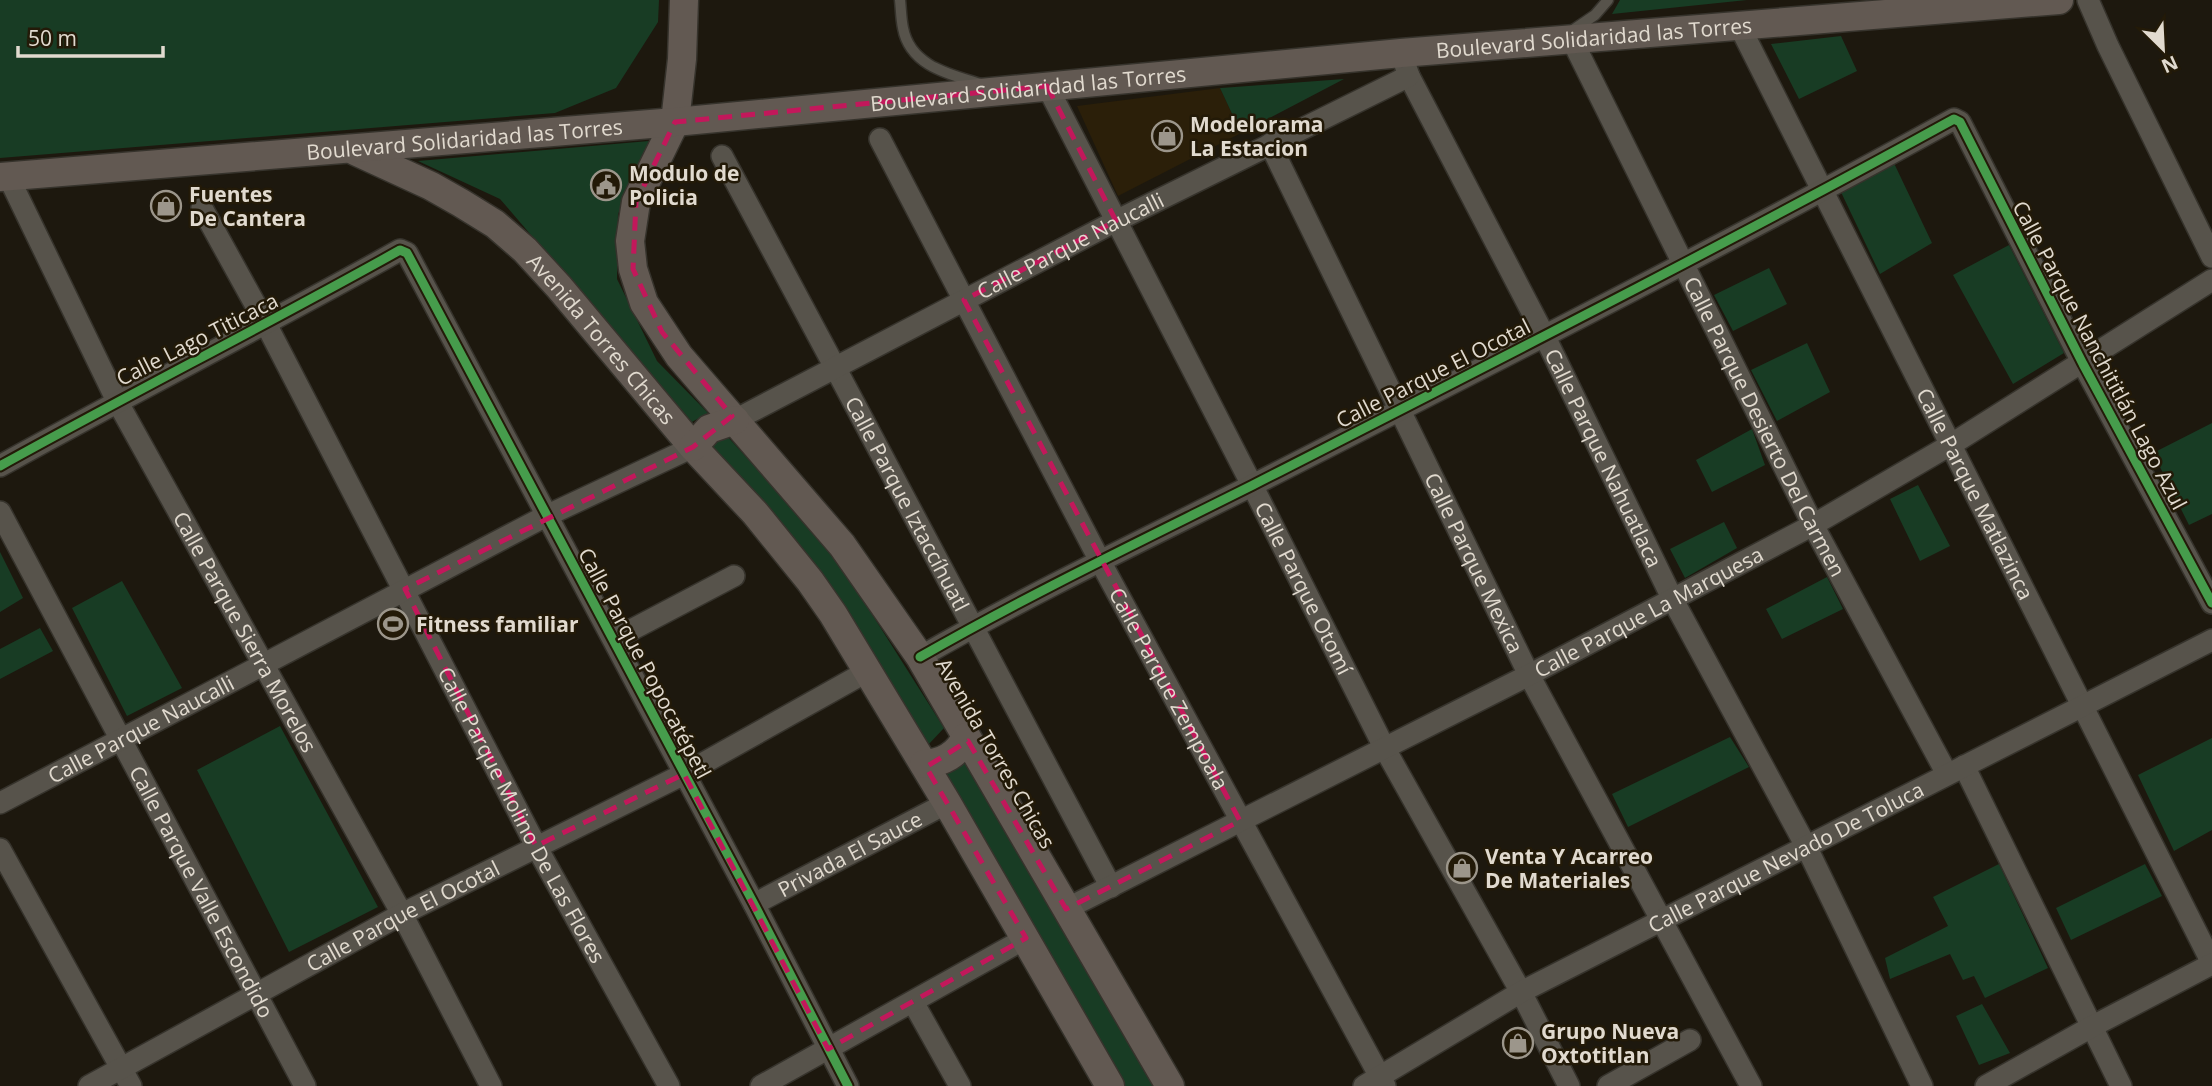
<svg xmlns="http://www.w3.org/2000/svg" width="2212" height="1086" font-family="'Open Sans',sans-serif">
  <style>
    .built { fill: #2b1f09 }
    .green { fill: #183c24 }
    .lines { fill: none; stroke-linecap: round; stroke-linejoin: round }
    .lane-casing { stroke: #36332c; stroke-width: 13 }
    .street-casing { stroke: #36332c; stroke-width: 24 }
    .secondary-casing { stroke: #36332c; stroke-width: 31 }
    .lane { stroke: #57534b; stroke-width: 10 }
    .street { stroke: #57534b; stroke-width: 21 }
    .secondary { stroke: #625952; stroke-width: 28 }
    .cycleway-casing { stroke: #231a08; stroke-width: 13 }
    .cycleway { stroke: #469c4c; stroke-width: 9 }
    .marked { fill: none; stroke: #c2185b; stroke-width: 5; stroke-dasharray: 14 9; stroke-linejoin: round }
    .labels { text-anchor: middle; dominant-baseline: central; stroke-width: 5; stroke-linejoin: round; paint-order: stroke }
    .street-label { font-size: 21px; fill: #e1dacf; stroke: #231a08 }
    .poi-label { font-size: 21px; font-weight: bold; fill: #e1dacf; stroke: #231a08; text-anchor: start }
  </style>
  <rect width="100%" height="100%" fill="#1d180e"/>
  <path class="built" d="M1220,88L1241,133L1118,196L1077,106Z"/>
  <path class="green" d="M0,0H659L658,22L616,88L555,113L0,158Z
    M1620,0H1747L1612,14Z
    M1841,36L1857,71L1799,99L1771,44Z
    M1344,79L1241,133L1220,88H1221Z
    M649,141L618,214L617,279L657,361L708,413L692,422L500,199L418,161Z
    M1892,159L1932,243L1880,274L1840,190Z
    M2009,245L2064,353L2013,384L1953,275Z
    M1769,268L1787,304L1733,331L1714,295Z
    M1807,343L1830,392L1777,421L1751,370Z
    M2212,423V514L2189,525L2153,453Z
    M1752,429L1765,465L1712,492L1696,460Z
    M726,435L832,551L944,728L928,745L709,447Z
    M1918,485L1950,546L1920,561L1890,499Z
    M1724,522L1737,548L1685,578L1670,549Z
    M0,552L23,598L0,612Z
    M1827,577L1843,609L1782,639L1766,609Z
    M122,581L182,688L127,716L72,608Z
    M40,628L53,651L0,679V649Z
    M280,726L378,907L289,952L197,770Z
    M1730,737L1749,767L1628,827L1612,794Z
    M2212,738V830L2174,851L2138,775Z
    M962,759L1153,1086H1122L942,773Z
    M1999,864L2048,968L1985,998L1974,976L1963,980L1950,954L1890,979L1885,958L1948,926L1933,897Z
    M2145,864L2162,896L2071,940L2056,908Z
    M1982,1004L2010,1053L1979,1065L1956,1016Z"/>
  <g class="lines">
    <g class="lane-casing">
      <path id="lane" d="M900,0C901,9 901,19 903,28C910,66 949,74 981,84
        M1573,30L1595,15L1608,0"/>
    </g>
    <g class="street-casing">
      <g id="street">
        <path d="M2088,0L2108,46L2212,257"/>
        <path id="s1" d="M1739,25L2212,963"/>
        <path id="s2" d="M1572,40L1813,525L1947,774"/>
        <path id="s3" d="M1401,53L1409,76L1544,335L1673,600L1807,848L1922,1086"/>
        <path id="s4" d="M1047,86L1252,485L1385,749L1521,992L1569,1086"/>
        <path id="s5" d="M880,139L1100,561L1385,1086"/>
        <path id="s6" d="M1270,144L1529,675L1751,1086"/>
        <path id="s7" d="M722,156C853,399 981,644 1111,887"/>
        <path id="s8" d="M8,176L117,401L402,914L491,1086"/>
        <path id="s9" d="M202,208L266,324L536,846L669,1086"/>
        <path id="s10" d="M735,420L1116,221L1409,76"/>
        <path d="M0,466C133,392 268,324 400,250L407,253L754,904L848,1086"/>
        <path id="s11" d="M0,512L305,1086"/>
        <path d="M614,639L734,576"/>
        <path d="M920,657C1028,595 1141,541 1253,485C1488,365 1723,246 1954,119L1960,122L2083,364L2212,603"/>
        <path d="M1964,766L2121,1086"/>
        <path id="s12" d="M0,803L546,516L693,447"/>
        <path d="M0,849L131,1086"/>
        <path id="s13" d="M754,904L947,803"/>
        <path id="s14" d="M1066,909L1529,675L1813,525L1952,444L2212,280"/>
        <path d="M913,1002L960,1086"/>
        <path id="s15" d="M89,1086L402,914L684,774L866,672"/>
        <path d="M761,1086L1026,938"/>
        <path id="s16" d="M1364,1086L1521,992L2212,640"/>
        <path d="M1608,1086L1690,1040"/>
        <path d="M1986,1086L2093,1026L2212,964"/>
      </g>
    </g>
    <g class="secondary-casing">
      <g id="secondary">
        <path d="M684,0L682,59L675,122L636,202L630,241L633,269L644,303L679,356L842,545L920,657L1170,1086"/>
        <path id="s17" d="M355,151L431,186L461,203L495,224L525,250L559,287L693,447L755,513L810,581L833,614L947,803L1110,1086"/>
        <path id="s18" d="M0,177L675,122L1401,53L2059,0"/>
        <path d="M693,447L709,429L735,420"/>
        <path d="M924,764C943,763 958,754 966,737"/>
      </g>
    </g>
    <use href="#lane" class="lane"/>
    <use href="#street" class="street"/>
    <use href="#secondary" class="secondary"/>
    <g class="cycleway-casing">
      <path id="cycleway" d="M0,466C133,392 268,324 400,250L407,253L754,904L848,1086
        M920,657C1028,595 1141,541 1253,485C1488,365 1723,246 1954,119L1960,122L2083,364L2212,603"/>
    </g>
    <use href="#cycleway" class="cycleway"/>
  </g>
  <path class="marked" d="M1047,86L1116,221L964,300L1240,821L1066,909L968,741L926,767L1026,938L828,1049L684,774L536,846L405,589L693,447L732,416L662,332L633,269L636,202L675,122Z"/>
  <defs>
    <g id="shop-ring" transform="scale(1.575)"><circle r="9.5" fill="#231a08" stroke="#9c968b" stroke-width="1.5"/><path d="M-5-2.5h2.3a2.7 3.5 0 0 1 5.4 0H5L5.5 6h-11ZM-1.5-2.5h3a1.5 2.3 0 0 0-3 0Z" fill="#9c968b"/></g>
    <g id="civic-ring" transform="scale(1.575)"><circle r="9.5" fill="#231a08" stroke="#9c968b" stroke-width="1.5"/><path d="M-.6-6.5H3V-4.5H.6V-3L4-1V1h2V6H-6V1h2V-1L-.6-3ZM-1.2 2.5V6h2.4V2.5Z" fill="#9c968b"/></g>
    <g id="stadium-ring" transform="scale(1.575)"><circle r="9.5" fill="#231a08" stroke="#9c968b" stroke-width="1.5"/><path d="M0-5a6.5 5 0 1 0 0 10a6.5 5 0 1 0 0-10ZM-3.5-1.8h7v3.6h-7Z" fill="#9c968b"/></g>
  </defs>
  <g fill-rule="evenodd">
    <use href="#shop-ring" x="1167" y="136"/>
    <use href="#civic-ring" x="606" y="185"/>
    <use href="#shop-ring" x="166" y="206"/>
    <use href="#stadium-ring" x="393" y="624"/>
    <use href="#shop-ring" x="1462" y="868"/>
    <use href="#shop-ring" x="1518" y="1043"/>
  </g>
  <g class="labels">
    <g class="street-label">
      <text stroke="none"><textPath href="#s18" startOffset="1600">Boulevard Solidaridad las Torres</textPath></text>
      <text stroke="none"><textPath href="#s18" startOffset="1032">Boulevard Solidaridad las Torres</textPath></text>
      <text stroke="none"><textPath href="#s18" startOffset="466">Boulevard Solidaridad las Torres</textPath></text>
      <text stroke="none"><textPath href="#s10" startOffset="378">Calle Parque Naucalli</textPath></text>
      <text transform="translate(197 339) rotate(-27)">Calle Lago Titicaca</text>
      <text stroke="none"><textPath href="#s17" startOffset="315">Avenida Torres Chicas</textPath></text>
      <text transform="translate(2100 355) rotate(62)">Calle Parque Nanchititlán Lago Azul</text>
      <text transform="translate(1433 373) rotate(-27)">Calle Parque El Ocotal</text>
      <text stroke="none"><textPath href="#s2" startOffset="432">Calle Parque Desierto Del Carmen</textPath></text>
      <text stroke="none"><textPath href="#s3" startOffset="453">Calle Parque Nahuatlaca</textPath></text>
      <text stroke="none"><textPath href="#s1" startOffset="525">Calle Parque Matlazinca</textPath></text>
      <text stroke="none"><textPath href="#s7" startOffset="394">Calle Parque Iztaccíhuatl</textPath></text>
      <text stroke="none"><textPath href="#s6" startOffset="466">Calle Parque Mexica</textPath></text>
      <text stroke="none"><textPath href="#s4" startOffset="564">Calle Parque Otomí</textPath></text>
      <text stroke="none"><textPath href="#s14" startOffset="654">Calle Parque La Marquesa</textPath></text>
      <text stroke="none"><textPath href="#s8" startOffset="514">Calle Parque Sierra Morelos</textPath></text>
      <text transform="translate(645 663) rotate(62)">Calle Parque Popocatépetl</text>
      <text stroke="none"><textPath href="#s5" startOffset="621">Calle Parque Zempoala</textPath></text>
      <text stroke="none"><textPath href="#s12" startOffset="159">Calle Parque Naucalli</textPath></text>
      <text transform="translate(996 753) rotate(60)">Avenida Torres Chicas</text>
      <text stroke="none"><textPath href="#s9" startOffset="686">Calle Parque Molino De Las Flores</textPath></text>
      <text stroke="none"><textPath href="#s13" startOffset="108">Privada El Sauce</textPath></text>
      <text stroke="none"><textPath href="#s16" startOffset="480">Calle Parque Nevado De Toluca</textPath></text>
      <text stroke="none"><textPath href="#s11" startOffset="430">Calle Parque Valle Escondido</textPath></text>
      <text stroke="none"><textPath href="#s15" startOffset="357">Calle Parque El Ocotal</textPath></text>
    </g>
    <g class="poi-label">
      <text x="1190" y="124">Modelorama<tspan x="1190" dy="24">La Estacion</tspan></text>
      <text x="629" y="173">Modulo de<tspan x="629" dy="24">Policia</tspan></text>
      <text x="189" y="194">Fuentes<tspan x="189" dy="24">De Cantera</tspan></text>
      <text x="416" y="624">Fitness familiar</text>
      <text x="1485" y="856">Venta Y Acarreo<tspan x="1485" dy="24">De Materiales</tspan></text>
      <text x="1541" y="1031">Grupo Nueva<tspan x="1541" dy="24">Oxtotitlan</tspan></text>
    </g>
  </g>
  <g transform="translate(2163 49) rotate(156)" stroke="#231a08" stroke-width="5" paint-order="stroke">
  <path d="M0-5L12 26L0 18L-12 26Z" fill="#e1dacf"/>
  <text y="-10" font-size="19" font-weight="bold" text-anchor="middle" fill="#e1dacf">N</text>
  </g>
  <path d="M18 46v10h145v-10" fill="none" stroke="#e1dacf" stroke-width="3.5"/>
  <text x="28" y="46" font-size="21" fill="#e1dacf" stroke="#231a08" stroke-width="5" paint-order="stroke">50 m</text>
</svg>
